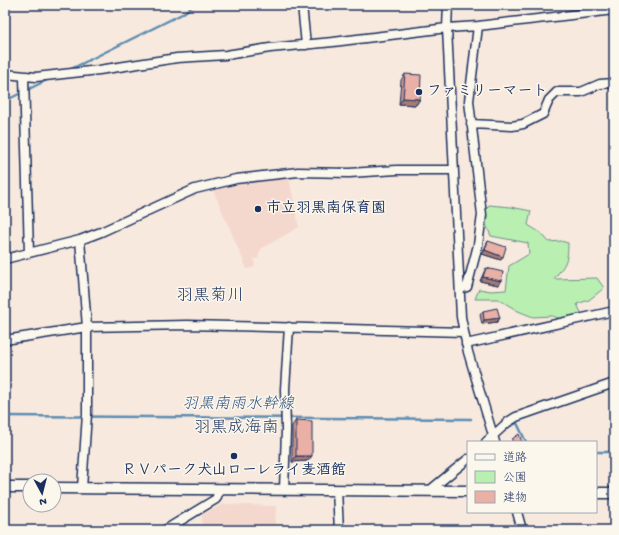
<svg xmlns="http://www.w3.org/2000/svg" width="619" height="535" font-family="'Gochi Hand','Klee One',sans-serif">
  <style>
    .built { fill: #f4d8cd }
    .green { fill: #b9efb1; stroke: #6a8f88 }
    .lines { fill: none; stroke-linecap: round; stroke-linejoin: round }
    .stream { stroke: #5c8db2; stroke-width: 2.5 }
    .minor-casing { stroke: #1b2f5e; stroke-width: 11 }
    .major-casing { stroke: #1b2f5e; stroke-width: 13 }
    .minor { stroke: #fbf7ec; stroke-width: 8 }
    .major { stroke: #fbf7ec; stroke-width: 10 }
    .wall { fill: #c9978f; stroke: #1b2f5e }
    .shaded-wall { fill: #a47b74; stroke: #1b2f5e }
    .building { fill: #eab0a6; stroke: #1b2f5e }
    .poi-dot { fill: #1b2f5e; stroke: #fbf7ec; stroke-width: 1.5 }
    .labels { text-anchor: middle; dominant-baseline: central; stroke-width: 3; stroke-linejoin: round; paint-order: stroke }
    .poi-label { font-size: 15px; font-weight: bold; fill: #1b2f5e; stroke: #fbf7ec; text-anchor: start }
    .water-label { font-size: 16px; font-style: italic; fill: #365681; stroke: #fbf7ec }
    .quarter-label { font-size: 17px; fill: #1b2f5e; stroke: #fbf7ec }
  </style>
  <rect width="100%" height="100%" fill="#f8e9de"/>
  <filter id="ink" filterUnits="userSpaceOnUse"><feTurbulence type="fractalNoise" baseFrequency=".025" numOctaves="2"/><feDisplacementMap in="SourceGraphic" scale="8" xChannelSelector="R" yChannelSelector="G"/><feConvolveMatrix kernelMatrix="1 2 1 2 8 2 1 2 1" color-interpolation-filters="sRGB"/></filter>
  <g filter="url(#ink)">
    <path class="built" d="M289,178L299,227L261,249L258,259H254L255,267L247,269L213,190L235,185Z
      M223,504L276,506L275,530H201L202,515Z"/>
    <path class="green" d="M489,205L511,207L531,211L528,225L541,233L549,242L561,241L568,243C568,263 565,264 554,279L597,278L604,288L589,300L577,304L583,317L571,322L552,316L533,317L518,311L498,299H475L479,289L491,291L506,290L509,266L529,254L528,243L491,236L482,215Z"/>
    <g class="lines">
      <path class="stream" d="M67,71L182,14L194,5
        M5,101L51,78
        M5,416L471,419
        M507,427L517,423L526,442
        M596,452H614"/>
      <g class="minor-casing">
        <path id="minor" d="M302,5L306,45
          M448,5L447,28L461,317L468,352L495,442
          M5,74L36,77L99,70L177,58L226,55L270,48L333,42L447,28L478,26L614,10
          M24,77L29,253
          M471,124L512,126L523,124L543,114L549,100L557,92H581L600,84L614,83
          M80,240L87,327V414L82,488
          M5,259L80,240L101,232L195,189L236,179L298,172L349,173L397,170H453
          M460,289L467,287L478,245L482,215L469,101L478,26
          M5,340L87,327L187,325L464,332
          M466,344L614,311
          M486,442L508,422L516,417L614,383
          M284,490L286,430L285,389L289,327
          M337,490L339,530
          M429,491L468,459
          M517,512L522,530
          M165,530L216,499L220,489"/>
      </g>
      <g class="major-casing">
        <path id="major" d="M5,487H30
          M54,488L468,491
          M596,493H614"/>
      </g>
      <use href="#minor" class="minor"/>
      <use href="#major" class="major"/>
    </g>
    <path class="wall" d="M405,74L420,99L416,105L399,104L401,80Z
      M488,241L501,260L482,254L486,245Z
      M486,268L498,285L480,281L484,272Z
      M483,311L500,318L497,322L482,324L480,315Z
      M296,420L308,461L292,462V426Z"/>
    <path class="shaded-wall" d="M403,98L420,99L416,105L399,104Z
      M485,250L503,257L501,260L482,254Z
      M483,277L501,281L498,285L480,281Z
      M500,318L497,322L482,324L484,320Z
      M296,456H312L308,461L292,462Z"/>
    <path class="building" d="M405,74L421,75L420,99L403,98Z
      M488,241L506,247L503,257L485,250Z
      M486,268L503,272L501,281L483,277Z
      M497,308L500,318L484,320L483,311Z
      M296,420L312,421V456H296Z
      M519,434L522,442H512V439Z"/>
  </g>
  <g class="poi-dot">
    <circle cx="419" cy="92" r="4"/>
    <circle cx="258" cy="209" r="4"/>
    <circle cx="234" cy="456" r="4"/>
  </g>
  <g class="labels">
    <g class="poi-label">
      <text x="427" y="92">ファミリーマート</text>
      <text x="266" y="209">市立羽黒南保育園</text>
      <text x="234" y="471" text-anchor="middle">ＲＶパーク犬山ローレライ麦酒館</text>
    </g>
    <g class="water-label">
      <text x="238" y="405">羽黒南雨水幹線</text>
    </g>
    <g class="quarter-label">
      <text x="210" y="297">羽黒菊川</text>
      <text x="236" y="429">羽黒成海南</text>
    </g>
  </g>
  <rect width="619" height="535" fill="none" stroke="#fbf7ec" stroke-width="20"/>
  <rect x="10" y="10" width="599" height="515" fill="none" stroke="#1b2f5e" stroke-width="1.5" filter="url(#ink)"/>
  <rect x="467" y="441" width="130" height="72" fill="#fbf7ec" stroke="#a1a7b3"/>
  <rect x="475" y="454" width="20" height="6" fill="#fbf7ec" stroke="#a1a7b3"/>
  <text x="503" y="461" font-size="12" fill="#1b2f5e">道路</text>
  <rect x="475" y="471" width="20" height="12" fill="#b9efb1" stroke="#a1a7b3"/>
  <text x="503" y="481" font-size="12" fill="#1b2f5e">公園</text>
  <rect x="475" y="491" width="20" height="12" fill="#eab0a6" stroke="#a1a7b3"/>
  <text x="503" y="501" font-size="12" fill="#1b2f5e">建物</text>
  <g transform="translate(42 493) rotate(173)"><circle r="19" fill="#fbf7ec" stroke="#a1a7b3"/>
  <path d="M0-3L7 15L0 10L-7 15Z" fill="#1b2f5e"/>
  <text y="-6" font-size="11" font-weight="bold" text-anchor="middle" fill="#1b2f5e">N</text>
  </g>
</svg>
